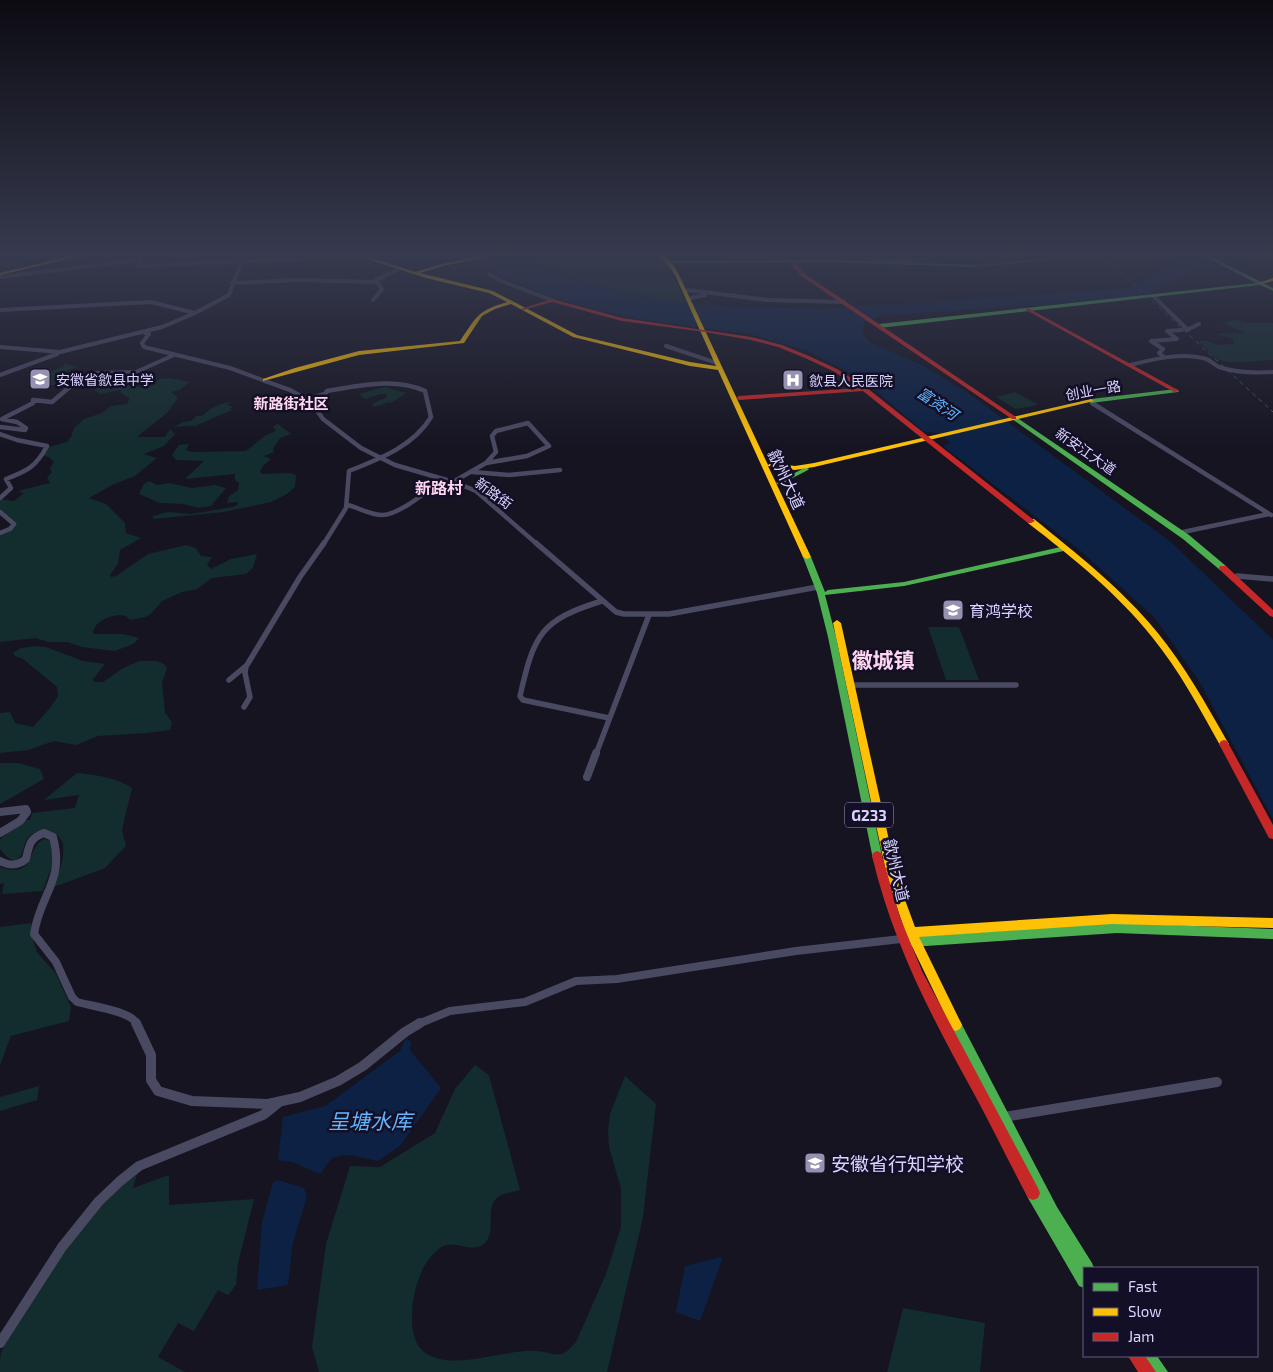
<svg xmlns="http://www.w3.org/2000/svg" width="1273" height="1372" font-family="'Exo 2','Noto Sans SC',sans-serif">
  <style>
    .green { fill: #132c2d }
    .water { fill: #0d2144 }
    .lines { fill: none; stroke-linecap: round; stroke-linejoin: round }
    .street-far4 { stroke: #4a4962; stroke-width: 4 }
    .street-far3 { stroke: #4a4962; stroke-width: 4.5 }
    .street-far2 { stroke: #4a4962; stroke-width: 5.5 }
    .street-far1 { stroke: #4a4962; stroke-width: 8 }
    .street { stroke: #4a4962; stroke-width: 10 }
    .fast { fill: #4caf50; fill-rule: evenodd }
    .slow { fill: #ffc107; fill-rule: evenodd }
    .jam { fill: #c62828; fill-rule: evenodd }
    .rail { stroke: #43596b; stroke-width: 1; stroke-dasharray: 4.5 4; stroke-linecap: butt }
    .labels { text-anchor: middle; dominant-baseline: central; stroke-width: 5; stroke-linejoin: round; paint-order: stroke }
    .far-poi-label { font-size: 14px; fill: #d9d4ff; stroke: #130f26; text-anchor: start }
    .far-street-label { font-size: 14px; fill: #d9d4ff; stroke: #130f26 }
    .far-neighbourhood-label { font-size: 15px; font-weight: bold; fill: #ffd6f0; stroke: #130f26 }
    .far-water-label { font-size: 15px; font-style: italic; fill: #62b6ff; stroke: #130f26 }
    .shield { fill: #130f26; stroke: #9e99be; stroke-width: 1 }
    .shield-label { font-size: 15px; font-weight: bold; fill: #d9d4ff }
    .street-label { font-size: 16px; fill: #d9d4ff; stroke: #130f26 }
    .far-quarter-label { font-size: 16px; font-weight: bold; fill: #ffd6f0; stroke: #130f26 }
    .poi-label { font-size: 16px; fill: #d9d4ff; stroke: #130f26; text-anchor: start }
    .near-poi-label { font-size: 19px; fill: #d9d4ff; stroke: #130f26; text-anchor: start }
    .district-label { font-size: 21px; font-weight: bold; fill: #ffd6f0; stroke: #130f26 }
    .near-water-label { font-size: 21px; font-style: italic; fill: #62b6ff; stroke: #130f26 }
  </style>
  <rect width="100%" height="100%" fill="#161421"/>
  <path class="green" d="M519,255H656L672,273L687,303C678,305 665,301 656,299C608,290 563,276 519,255Z
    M670,255H777L775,258H683Z
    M1236,320L1245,323H1273V360C1261,360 1230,365 1220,360C1212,356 1205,347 1199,341H1207L1218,345L1234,344L1233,338L1214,334L1245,333L1223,323Z
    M66,364L77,367L61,373H66L73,376L52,386L37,377L64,366L63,365Z
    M169,378L189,382L181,389L171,392L178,398L167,413L139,435L138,437H165L170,429L175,434L164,446L144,454L157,458L135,476L112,485L89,498L106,504L125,523L126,533L141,538L120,550L118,564L110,575L111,577L116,576L148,554L186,545L196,548L201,556L212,557L207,565L211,569L231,559L257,554L253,568L246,574L212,578L197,589L182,592L162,601L151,614L145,617L130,620L126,616C114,613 94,620 93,634H123L139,638L133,644L115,651L82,647L67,642H48L36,638L0,642V534L14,527L9,518L0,509V499L14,501L24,493L19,492L21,490L50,483L47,478L52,472L50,468L54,462L49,457L43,456L48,447L67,442L71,437L74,428L84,419L102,413L111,406L127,404L130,398L122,394L120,390L101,394L94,390L96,388L88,385L91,383L108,387L120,383L147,389L159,379Z
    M384,387L406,393L391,403L389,402L374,407L372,404L387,397V394H380L365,399L359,394Z
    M1015,392L1037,404V405L1016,409L996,397Z
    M231,402L227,405L233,407L230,409L232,410L195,426L173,427L183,422L191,421L196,416H202C210,408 220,403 231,402Z
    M278,424L291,434L280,438L273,449L274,452L264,456L271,459L263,466L260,472L262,474L290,473L296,475L295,487L287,494L271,502L224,512L154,519L152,516L168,512L191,514L233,507L238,504V502L227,503L229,496L238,490L239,483L235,480V474L185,479L204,461L176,460L172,455L179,445L189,444L186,450L192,452L246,451L266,435L276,431L273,426Z
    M149,481L157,485L169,483L192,488L215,485L226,488L211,506L198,508L183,504L160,503L139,494L144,484Z
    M928,627H959L979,680H946Z
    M37,646L46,647L83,661L105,664L93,679L94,682H103L123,668L139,661H157L164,664L167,668L162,683L165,713L172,722L170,730L147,733L98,736L76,745L54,741L28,750L0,753V713L10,712L15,723L33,727L50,708L58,696L57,687L23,659L15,656L13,653L21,648Z
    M0,763H19L40,769L44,779L0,804Z
    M77,773C97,775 115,777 132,788L122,830L126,846L105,868L54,887C58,873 75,837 50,833C43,832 36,831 31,835C21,842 26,855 15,861L8,858L0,849V839L25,820H30L32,813L75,808L79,795L44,800Z
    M44,839L51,841L53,863L43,891L2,894L4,883L0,884V867C36,880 26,847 44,839Z
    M31,923L33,940L37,952L56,974L71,1007L69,1021L11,1036L0,1065V927Z
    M475,1065L489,1075L520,1190C513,1192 504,1193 498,1197C483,1209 499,1234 482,1245C468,1254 454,1237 439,1249C423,1261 416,1282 413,1302C411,1319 410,1344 427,1354C455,1371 505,1349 536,1351C544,1351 555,1356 562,1354C568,1352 572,1346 576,1342L606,1274L621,1227V1189L609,1147L608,1130L610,1114L625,1076L656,1104L643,1217L607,1372H319L312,1347L326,1244L350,1166L380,1167L435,1133L455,1089Z
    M39,1086L37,1100L0,1111V1097Z
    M137,1175L133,1188L169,1175V1205L254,1199L238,1263L236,1285L228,1295L218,1290L194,1331L178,1323L158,1357L185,1372H0C0,1366 0,1358 1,1353C6,1338 18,1323 26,1310C53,1266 93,1201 137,1175Z
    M903,1308L985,1323L980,1372H887Z"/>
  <path class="water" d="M0,255H62L0,269Z
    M466,255H518L548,269L585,282L632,295L688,305L821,309L1123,289L1137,285L1144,279L1174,264L1203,255H1244L1226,267L1195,270L1150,293L1127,298L882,316L864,322C862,331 863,337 871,343L922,365L965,391L1171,542L1273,640V819L1199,681L1155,618L1082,552L943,446L951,443L940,434L923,431L862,379L808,351L749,334L639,319L589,308L550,296L503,278Z
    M406,1038L411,1042L410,1050L441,1088L400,1146L378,1161C365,1159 346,1151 333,1158C328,1161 324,1169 320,1174L292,1162L278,1160L283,1117L325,1106L400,1051Z
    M278,1180L304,1188L307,1197L293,1242L288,1285L257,1290L262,1222L273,1182Z
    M721,1257L722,1260L700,1321L676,1312L685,1266Z"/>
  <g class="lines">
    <path class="street-far4" d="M137,255L142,256L138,266L359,256
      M860,255C884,262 912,263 936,255
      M489,274L501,281L552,300
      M0,277L139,260
      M232,283L297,280L376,282
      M688,290L767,300L844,302
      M1153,296L1188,330
      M691,298L705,295
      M373,300L382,289L376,280L399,269
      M0,310L151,302L195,313
      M1187,330L1199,324
      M1167,331L1182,330
      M145,333L149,334L142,343L144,347L230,368L268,382
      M666,346L717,363
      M0,347L60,352L162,327L195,313L229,295L244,255
      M1164,357L1159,353L1163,349L1151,341L1177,339L1167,331
      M1130,365C1154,359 1182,352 1206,359C1212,361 1214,365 1219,367C1236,373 1255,373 1273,372
      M0,375L57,354
      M78,382L95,373L136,372L174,355"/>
    <path class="street-far3" d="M265,381L290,390L311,402L323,419L361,448L395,465L457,483L476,491L538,545
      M308,399L325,394L327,391C359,386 394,377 425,391L431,417C414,446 379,459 349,471L346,508L323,545
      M1092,403L1271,515
      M528,423L549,446L527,456L486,463L496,452L492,436L496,431Z
      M0,427L25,430L26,428L17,422L2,419L33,403V400L52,402L72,385L80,381
      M0,434L17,440L47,446C36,467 27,471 6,479L11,488L0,498
      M472,472L509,475L560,470
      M453,482L486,463
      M347,505C358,507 370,515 382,515C400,515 429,489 444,479
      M0,512L14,524L10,529L0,533
      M1183,532L1269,514"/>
    <path class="street-far2" d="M536,543L616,612L624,614H669L818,587
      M1237,576L1273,579
      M602,601C540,620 534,635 520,696L523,700L609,718
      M229,680L247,665L300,577L324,543
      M851,685H1016
      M244,707L250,697L245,673L246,666
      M596,754L649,615"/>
    <path class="street-far1" d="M587,777L596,753
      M0,812L26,809L27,812L20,821L0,833
      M0,861C10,866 18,866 26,859C29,845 30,838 44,833L53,837C65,881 40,894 34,934L56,962L72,997L77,1002C91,1006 131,1011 137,1024
      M418,1024L450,1011L525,1002L576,981L617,979L796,951L901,939"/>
    <path class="street" d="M136,1023L151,1055V1080L158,1091L192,1101L268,1104L300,1097L338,1081L363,1066L405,1032L420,1023
      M1004,1117L1217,1082
      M0,1343L62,1247L99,1201L119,1182L139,1166L263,1115L278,1103"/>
    <path class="fast" d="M1202,255H1208L1273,288V291L1260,285L879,328L876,326L879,324L1256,283Z
      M831,260L975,265L977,266L975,267L831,262L667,263L665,262L667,261Z
      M1176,389L1179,391L1178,392L1091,403L1088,401L1091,399Z
      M1012,417H1016L1189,535L1226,566L1227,568L1226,570H1220L1183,539L1012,419Z
      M806,467L809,469L808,470L781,484L779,485L776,483Z
      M1065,546L1069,548L1068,550L904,586L825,595L836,637L882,856L881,859L877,861L873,859L828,637L817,593L803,557L807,555L811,557L825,592L828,590L904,582Z
      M1117,923L1273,929V939L1117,933L911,947L907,946L905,942L907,938L911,937Z
      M956,1019L960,1021L1057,1207L1092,1263L1094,1268H1084V1288L1079,1286L1028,1198L1026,1193L1028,1188L1032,1187L950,1025L952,1021Z
      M1140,1356H1157L1168,1372H1150Z"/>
    <path class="slow" d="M75,255H84L0,275V273Z
      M355,255H362L415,272L442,264L485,255H495L443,266L420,273L493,291L577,335L690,362L716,366L676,277L670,268L658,255H663L674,266L680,277L768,465L771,463L795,466L814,463L1091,399L1094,401L814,467L795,470L768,466L811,557L807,559L803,557L718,370L690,366L573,337L511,304L495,309L482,316L464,343L359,355L263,381V379L295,368L359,351L460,341C477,316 477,311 507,302L489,293L426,278Z
      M1273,278V281L1261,284L1259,283Z
      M1028,519H1034C1077,554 1122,589 1157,632C1185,666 1206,704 1227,741L1229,744L1227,747H1221C1200,709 1179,670 1152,637C1117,593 1072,557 1028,523Z
      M837,620L841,623L898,881L915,927L1112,914L1273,918V928L1112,924L919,937L962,1025L960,1029L956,1031L952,1029L908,938L902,937L900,933L902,929L904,928L888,881L833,623Z"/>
    <path class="jam" d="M783,255H788L805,274L1016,417V419H1012L801,276Z
      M1087,255H1107L975,267L973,266L975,265Z
      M552,299L622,318L751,337L782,345L809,356L837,369L867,388L1035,521L1031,523H1028L863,391L739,400L736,398L739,396L859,388L833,371L805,358L778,347L751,340L705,332L622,321L552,302L523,310L521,309Z
      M1028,308L1178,390L1179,391L1174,392L1026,310V309Z
      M1220,566H1226L1273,610V617L1270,616L1220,570L1219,568Z
      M1224,740L1227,741L1273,825V839L1269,838L1219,744L1221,741Z
      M877,851L881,853L882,856L900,917L922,971L1038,1188L1040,1193L1038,1198L1033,1200L1028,1198C1009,1162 991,1125 972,1090C929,1012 893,943 872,856L873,853Z
      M1128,1356H1145L1156,1372H1138Z"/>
    <path class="rail" d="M1102,255L1273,412"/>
  </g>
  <linearGradient id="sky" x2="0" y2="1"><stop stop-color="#0c0b12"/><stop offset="0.57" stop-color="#363a4e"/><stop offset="1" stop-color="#363a4e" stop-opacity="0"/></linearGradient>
  <rect width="1273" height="447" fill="url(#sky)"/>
  <defs>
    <g id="school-square" transform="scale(1.125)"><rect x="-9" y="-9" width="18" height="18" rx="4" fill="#9591b1" stroke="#130f26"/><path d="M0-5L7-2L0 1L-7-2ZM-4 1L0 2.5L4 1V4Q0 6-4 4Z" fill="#fff"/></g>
    <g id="hospital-square" transform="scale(1.125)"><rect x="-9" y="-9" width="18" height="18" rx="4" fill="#9591b1" stroke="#130f26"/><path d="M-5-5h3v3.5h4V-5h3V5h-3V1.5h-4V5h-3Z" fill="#fff"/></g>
  </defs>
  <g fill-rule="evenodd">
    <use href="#school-square" x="40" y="379"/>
    <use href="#hospital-square" x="793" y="380"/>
    <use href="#school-square" x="953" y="610"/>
    <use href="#school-square" x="815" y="1163"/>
  </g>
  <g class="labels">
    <g class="far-poi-label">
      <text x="56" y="379">安徽省歙县中学</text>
      <text x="809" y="380">歙县人民医院</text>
    </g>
    <g class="far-street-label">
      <text transform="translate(1093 390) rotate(-10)">创业一路</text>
      <text transform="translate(1086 451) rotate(35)">新安江大道</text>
      <text transform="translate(494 493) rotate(36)">新路街</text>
    </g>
    <g class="far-neighbourhood-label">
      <text x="291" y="403">新路街社区</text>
    </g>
    <g class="far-water-label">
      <text transform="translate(938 403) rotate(34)">富资河</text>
    </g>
    <rect class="shield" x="845" y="802.5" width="48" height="25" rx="4"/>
    <g class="shield-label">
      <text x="869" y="815">G233</text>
    </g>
    <g class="street-label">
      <text transform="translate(787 479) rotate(65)">歙州大道</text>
      <text transform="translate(897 870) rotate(77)">歙州大道</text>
    </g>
    <g class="far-quarter-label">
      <text x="439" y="487">新路村</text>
    </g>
    <g class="poi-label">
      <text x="969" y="610">育鸿学校</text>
    </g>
    <g class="near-poi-label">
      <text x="831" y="1163">安徽省行知学校</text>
    </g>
    <g class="district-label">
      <text x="883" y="659">徽城镇</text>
    </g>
    <g class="near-water-label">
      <text x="370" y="1120">呈塘水库</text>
    </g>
  </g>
  <rect x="1083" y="1267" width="175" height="90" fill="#130f26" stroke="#625e7d"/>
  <rect x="1093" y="1283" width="25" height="8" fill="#4caf50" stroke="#625e7d"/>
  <text x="1128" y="1292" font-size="15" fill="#d9d4ff">Fast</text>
  <rect x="1093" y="1308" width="25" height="8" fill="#ffc107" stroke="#625e7d"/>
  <text x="1128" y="1317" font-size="15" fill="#d9d4ff">Slow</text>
  <rect x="1093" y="1333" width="25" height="8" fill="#c62828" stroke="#625e7d"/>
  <text x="1128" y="1342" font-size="15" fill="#d9d4ff">Jam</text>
</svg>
